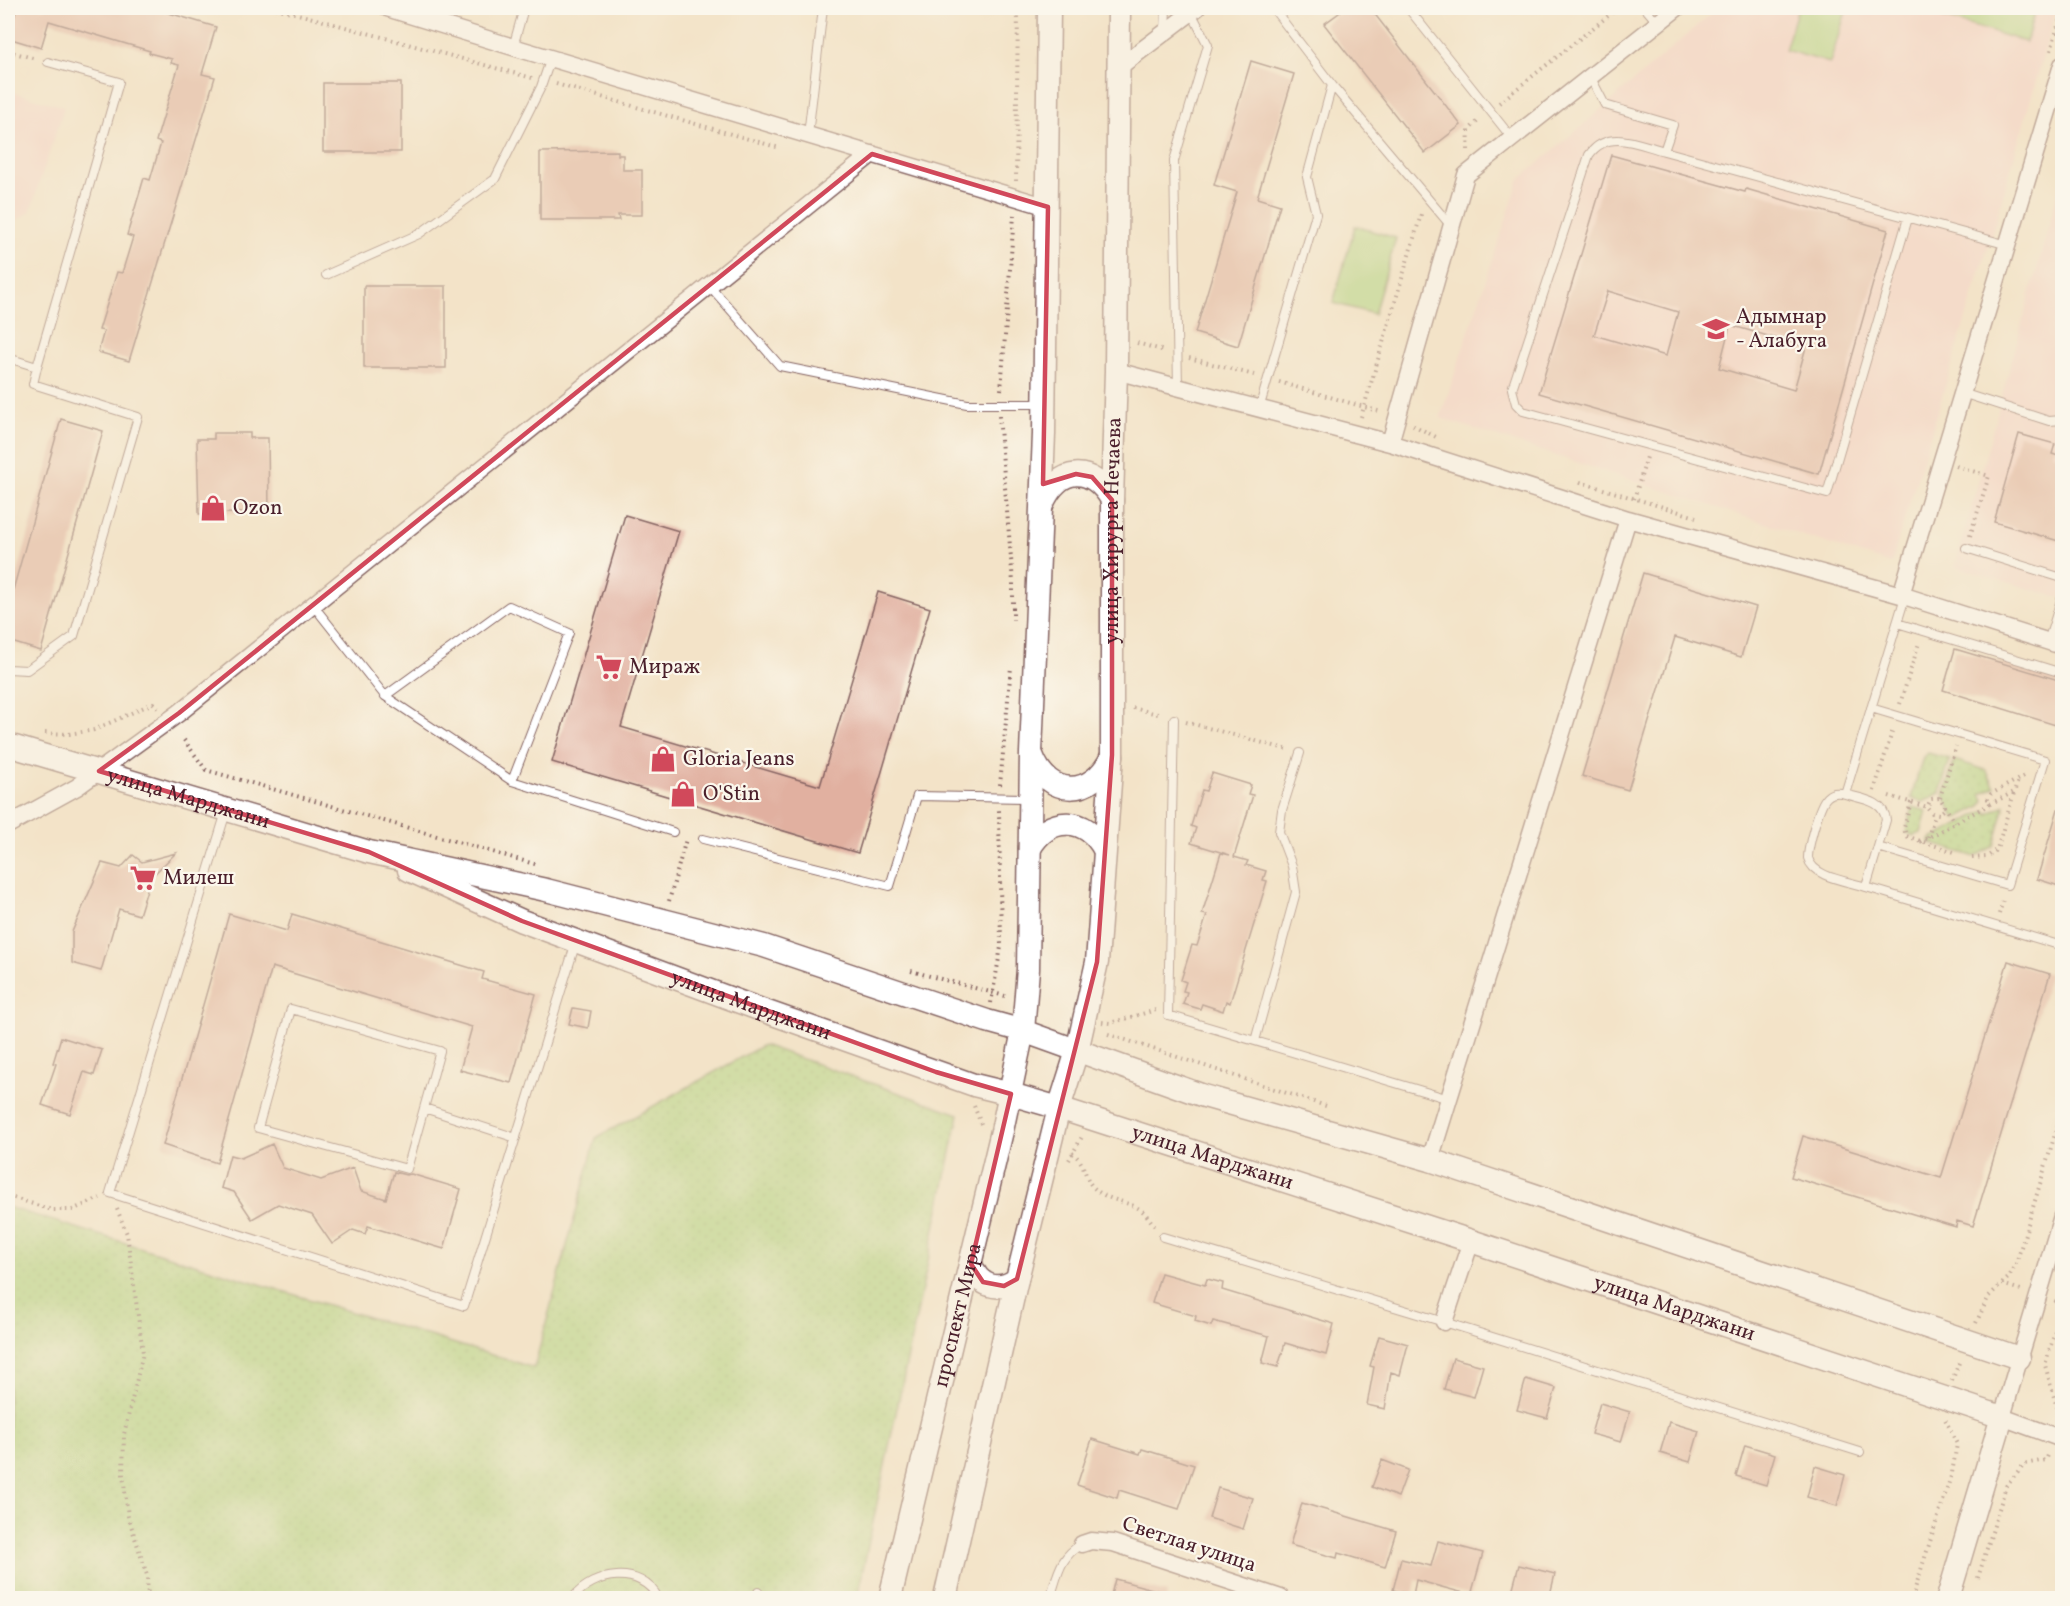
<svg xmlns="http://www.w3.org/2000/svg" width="2070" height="1606" font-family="Vollkorn,serif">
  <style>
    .built { fill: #f7d0c9 }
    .green { fill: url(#green-dots); stroke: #7b7a54; stroke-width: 1.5 }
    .pitch { fill: #acd47e; stroke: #7b7a54; stroke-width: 1.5 }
    .building { fill: #e1b0a0; fill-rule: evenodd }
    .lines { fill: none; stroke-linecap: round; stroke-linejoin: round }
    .lane-casing { stroke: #856462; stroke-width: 10 }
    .street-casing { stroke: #856462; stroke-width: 19 }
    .secondary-casing { stroke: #856462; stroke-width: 25 }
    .path { stroke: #856462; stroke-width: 4; stroke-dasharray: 1.5 4.5; stroke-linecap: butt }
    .lane { stroke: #fff; stroke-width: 8 }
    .street { stroke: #fff; stroke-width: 16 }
    .secondary { stroke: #fff; stroke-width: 22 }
    .marked { fill: none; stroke: #d1495b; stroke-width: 4.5; stroke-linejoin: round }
    .labels { text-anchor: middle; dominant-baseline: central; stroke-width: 4.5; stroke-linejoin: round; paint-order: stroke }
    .poi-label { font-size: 21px; fill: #4a1f2b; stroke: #fbf7ec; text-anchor: start }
    .street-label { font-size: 21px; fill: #4a1f2b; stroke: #fbf7ec }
  </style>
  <defs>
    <pattern id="green-dots" width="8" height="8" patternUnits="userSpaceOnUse" patternTransform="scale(1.5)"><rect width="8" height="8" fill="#acd47e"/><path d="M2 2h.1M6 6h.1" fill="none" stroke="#96b66d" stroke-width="1.8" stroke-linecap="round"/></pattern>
  </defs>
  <rect width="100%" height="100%" fill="#fbf7ec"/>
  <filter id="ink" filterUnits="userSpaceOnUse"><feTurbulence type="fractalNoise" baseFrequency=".0167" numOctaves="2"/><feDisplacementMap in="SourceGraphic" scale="12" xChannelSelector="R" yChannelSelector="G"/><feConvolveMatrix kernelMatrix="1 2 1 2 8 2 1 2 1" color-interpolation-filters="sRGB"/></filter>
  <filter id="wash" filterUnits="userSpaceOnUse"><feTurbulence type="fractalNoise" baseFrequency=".008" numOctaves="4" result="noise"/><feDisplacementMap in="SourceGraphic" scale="24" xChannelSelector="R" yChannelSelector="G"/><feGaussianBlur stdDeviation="1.35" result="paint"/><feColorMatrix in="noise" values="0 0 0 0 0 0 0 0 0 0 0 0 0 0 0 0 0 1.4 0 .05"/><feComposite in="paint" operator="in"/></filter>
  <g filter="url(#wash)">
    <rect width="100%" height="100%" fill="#f3e3c8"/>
    <path class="built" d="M1718,8H2057L1990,240L1891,564L1440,418L1519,180Z
      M8,91L64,107L30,212L8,226Z
      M2062,177V598L1955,567Z"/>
    <path class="green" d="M1928,753L1950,759L1940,793L1923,802L1911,798L1923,757Z
      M1954,760L1986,770L1995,787L1981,794L1984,800L1981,806L1956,819L1944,796Z
      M2005,805L1994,846L1975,857L1930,843V840L1986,810L1988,814Z
      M1913,807L1927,811L1921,833L1914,836L1906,832Z
      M763,1045L959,1114L857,1598H8V1207L534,1368L596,1138Z"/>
    <path class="pitch" d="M1798,8H1847L1830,63L1785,50Z
      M1918,8H2036L2026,42L1918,10Z
      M1355,226L1396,238L1374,314L1333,303Z"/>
    <g id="blocks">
      <path class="building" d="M17,8H152L216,27L202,74L215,77L129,361L98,352L104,331L99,330L117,272L122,273L133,237L127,235L144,178L150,180L161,143L156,141L179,65L171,63L172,59L149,53L150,51L49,21L41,48L8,38Z
        M1346,8H1370L1461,125L1425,153L1324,24Z
        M1251,61L1294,74L1257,198L1280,205L1238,346L1195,333L1237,192L1214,185Z
        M323,83H401V152H323Z
        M618,151V155H623V170H642V215H618L619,220H540V152Z
        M1611,155L1745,192L1746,189L1888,230L1819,474L1539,393ZM1608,291L1678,312L1666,356L1594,335ZM1730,325L1806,347L1794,390L1719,368Z
        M364,286H446V368H364Z
        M61,419L103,431L41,651L8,641V588L13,590Z
        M214,433H250V438H268L269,512L199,514L197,439H214Z
        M2019,434L2055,444L2052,454L2062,457V542L1994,522Z
        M625,515L679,531L621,727L820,786L878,592L930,608L858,853L552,762Z
        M1643,573L1756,607L1741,657L1675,637L1628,790L1582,776Z
        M1955,649L2062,681V727L1943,690Z
        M1212,773L1251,785L1248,794L1253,795L1234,857L1248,861L1246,865L1266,871L1263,880L1267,881L1230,1003L1226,1001L1223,1011L1202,1004L1200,1009L1183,1004L1187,992L1183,991L1186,982L1181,980L1192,945L1197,946L1207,915L1202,914L1221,853L1230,855L1191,843L1196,828L1191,826L1202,790L1206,791Z
        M2058,809H2062V887L2037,879Z
        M176,853L151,877L139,915L119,909L101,971L72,963V932L102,863L121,868L133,855L142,862Z
        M229,914L287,931L292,914L484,972L482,979L536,994L511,1083L460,1070L472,1027L272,967L217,1163L163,1145Z
        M2008,961L2050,974L1973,1226L1957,1221L1956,1227L1791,1177L1803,1136L1941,1178Z
        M573,1008L591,1011L588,1028L569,1024Z
        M61,1037L102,1050L94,1075L84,1072L70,1114L42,1105L56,1064L53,1063Z
        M272,1144L283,1168L321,1180L353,1168L361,1191L386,1199L394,1172L406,1175L411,1174L461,1189L444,1249L368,1226L365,1234L353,1230L332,1244L312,1215L278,1204L252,1219L234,1192L221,1188L230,1155L241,1158Z
        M1161,1273L1205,1285L1207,1279L1223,1283L1222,1290L1334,1324L1326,1355L1285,1343L1278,1367L1262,1363L1269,1336L1213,1321L1211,1326L1195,1321L1196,1316L1152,1303Z
        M1379,1336L1408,1344L1400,1375L1391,1372L1385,1409L1367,1405L1374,1367L1370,1366Z
        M1453,1358L1483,1366L1474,1397L1444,1389Z
        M1526,1379L1556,1388L1547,1418L1517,1410Z
        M1600,1403L1630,1412L1621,1442L1591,1434Z
        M1669,1422L1699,1431L1690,1462L1660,1453Z
        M1092,1439L1140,1454L1142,1449L1194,1465L1179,1509L1119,1490L1117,1498L1077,1485Z
        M1745,1445L1775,1454L1766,1485L1736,1476Z
        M1382,1460L1408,1470L1398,1497L1372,1487Z
        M1815,1466L1845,1475L1837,1506L1807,1497Z
        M1218,1488L1253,1498L1243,1529L1209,1518Z
        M1302,1503L1396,1531L1385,1567L1338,1553L1337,1558L1290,1545Z
        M1438,1541L1483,1553L1471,1595L1416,1580L1413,1595L1393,1590L1401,1559L1431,1566Z
        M1519,1565L1555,1574L1549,1599H1510Z
        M1115,1579L1167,1593L1166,1599H1110Z"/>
    </g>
  </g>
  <g filter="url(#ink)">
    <use href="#blocks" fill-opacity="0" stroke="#856462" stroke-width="1.5"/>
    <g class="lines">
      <g class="lane-casing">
        <path id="lane" d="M1273,8L1332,85L1451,226
          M1408,8L1511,137
          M1645,8L1658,23
          M1165,31L1166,8
          M513,47L524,8
          M1590,76L1605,105L1673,125L1664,151
          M808,135L823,8
          M1908,218L1827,494L1523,411L1516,404L1512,389L1589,155C1608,128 1638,144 1664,151L2008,245
          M326,275L419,234L495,179L541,87L551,58
          M709,285L780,366L967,404H1043
          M8,358L37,367L119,82L48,62
          M1178,387L1174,161L1208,45L1191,12
          M1962,393L2049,421L2062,420
          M1259,409L1316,214L1307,177L1332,85
          M1966,548L2062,578
          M313,605L385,696L509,606L569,633L512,781L673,832
          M1897,623L2062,673
          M2048,642L2062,597
          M8,669L27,670L74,636L138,417L33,384L37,367
          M385,696L512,781
          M1871,708L2045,760L2007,885L1878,847
          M1174,719L1168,1015L1449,1099
          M1845,794C1838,792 1832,792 1827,797C1819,804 1808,847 1808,858C1813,878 1848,881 1866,887L1886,820C1884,800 1861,799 1845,794L1905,597
          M226,812L110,1193L464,1306L576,942
          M703,839L890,886L917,796L1029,798
          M1866,887L2062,946
          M291,1009L440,1051L407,1169L258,1128Z
          M1255,1041L1296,892L1292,866L1279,832L1282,810L1300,753
          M424,1108L516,1138
          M1163,1237L1444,1322L1860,1452
          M573,1598C593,1572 641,1565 658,1598
          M756,1598L758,1592
          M1050,1598C1058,1575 1059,1557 1082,1544"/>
      </g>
      <g class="street-casing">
        <path id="street" d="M387,8L513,47L1048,207
          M1118,68L1197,8
          M1116,371L1390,443L1628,519L1901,595L2062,646
          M1390,443L1466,175L1677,8
          M1901,595L2062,65
          M8,825L77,787L179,713L872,154
          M1430,1160L1628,519
          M2062,1216L2002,1417L2062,1439
          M1444,1322L1471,1241
          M1082,1544L1091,1541L1113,1543L1281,1598"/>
      </g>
      <g class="secondary-casing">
        <g id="secondary">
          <path d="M1042,505C1058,466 1092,464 1112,500"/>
          <path id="s1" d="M8,745L369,852L546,890L764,946L987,1021L1023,1031L1204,1096L1430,1160L2019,1358"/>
          <path d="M1032,755C1048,799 1093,798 1112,756"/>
          <path d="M1030,848C1049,815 1086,816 1104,849"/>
          <path id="s2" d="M409,870L522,921L756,1008L974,1085L1011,1094L1059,1108L1471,1241L2002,1417L1948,1598"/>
          <path d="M971,1264C978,1286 998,1293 1017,1279"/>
          <path id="s3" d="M890,1598L1002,1131L1023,1031L1028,969L1031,753L1044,434L1049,8"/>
          <path id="s4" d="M945,1598L1017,1279L1059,1108L1077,1051L1097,962L1112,755V500L1116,371L1119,8"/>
        </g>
      </g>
      <path class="path" d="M276,8L532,78
        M8,51L36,59
        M2051,51L2062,11
        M556,84L780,148
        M1499,103L1618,8
        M1468,150L1469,130L1479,120
        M1016,181L1018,8
        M1137,343L1165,351
        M1189,358L1254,375
        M1279,382L1381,412
        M1001,390L1014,215
        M999,416L1013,582V620
        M1361,417L1422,211
        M1413,425L1436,437
        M1956,466L1989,476L1970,536
        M1580,482L1696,517
        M1634,499L1647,457
        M1900,704L1919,643
        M1133,708L1162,715
        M1186,722L1289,750
        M45,733L69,734L94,730L153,703L158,708
        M184,740L206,770L538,865
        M1000,785L1011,667
        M1874,791L1893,729
        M1889,796L1927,807
        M1940,798L1956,746
        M1911,802L1904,828L1906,836L1954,852
        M1990,804L2014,792
        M1945,805V809L1939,814L1932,813L1927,807L1931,799L1940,798L1955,823
        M1928,837L1935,815
        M1920,842L1990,804L1988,799L1991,794L2026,775
        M1972,858L1987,857L1997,849L2018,780
        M669,901L686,839
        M1999,914L2004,898
        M911,971L1005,996
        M991,1003L1001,947L999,810
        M1102,1022L1110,1023L1156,1010
        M1108,1034L1329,1107
        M974,1106L981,1124
        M1072,1153C1087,1163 1083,1178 1094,1188C1106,1200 1122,1200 1136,1207C1145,1211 1150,1220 1156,1228
        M1069,1160L1083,1135
        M8,1196L52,1210H72L100,1198
        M117,1209L127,1234L143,1353L124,1434L123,1475L128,1516L147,1575L148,1598
        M2002,1284L2021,1290
        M2054,1301L2062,1304
        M1976,1323L1989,1296L2008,1278L2015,1267L2062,1111
        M1952,1381L1960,1360
        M2058,1420L2059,1415L2045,1365L2062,1308
        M1978,1578L2006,1486L2024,1464L2046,1460L2049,1453
        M1912,1598L1952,1473L1957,1444L1945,1419"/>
      <use href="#lane" class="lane"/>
      <use href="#street" class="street"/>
      <use href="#secondary" class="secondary"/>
    </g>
  </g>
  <path d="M0 0H2070V1606H0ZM872,154L1048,207L1043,484L1076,474L1092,477L1112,500V755L1097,962L1017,1279L1004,1286L983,1282L971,1264L1011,1094L936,1072L522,921L369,852L99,771L179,713Z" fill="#f3e3c8" fill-opacity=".55" fill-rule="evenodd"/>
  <path class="marked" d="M872,154L1048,207L1043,484L1076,474L1092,477L1112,500V755L1097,962L1017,1279L1004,1286L983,1282L971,1264L1011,1094L936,1072L522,921L369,852L99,771L179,713Z"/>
  <defs>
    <g id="school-bare" transform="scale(2.07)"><path d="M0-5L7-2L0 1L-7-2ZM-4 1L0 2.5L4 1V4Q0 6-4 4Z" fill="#d1495b" stroke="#fbf7ec" stroke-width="2.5" paint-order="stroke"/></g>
    <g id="shop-bare" transform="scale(2.07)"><path d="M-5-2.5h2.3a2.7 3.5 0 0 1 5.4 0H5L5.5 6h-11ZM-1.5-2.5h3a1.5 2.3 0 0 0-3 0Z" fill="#d1495b" stroke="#fbf7ec" stroke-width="2.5" paint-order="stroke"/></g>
    <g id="supermarket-bare" transform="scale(2.07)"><path d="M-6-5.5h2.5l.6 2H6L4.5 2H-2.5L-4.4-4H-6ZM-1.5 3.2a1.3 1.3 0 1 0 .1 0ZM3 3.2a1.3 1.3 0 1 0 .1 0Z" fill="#d1495b" stroke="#fbf7ec" stroke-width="2.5" paint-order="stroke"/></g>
  </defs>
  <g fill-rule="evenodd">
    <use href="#school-bare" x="1716" y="329"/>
    <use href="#shop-bare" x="213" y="508"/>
    <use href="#supermarket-bare" x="609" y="667"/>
    <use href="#shop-bare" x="663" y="759"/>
    <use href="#shop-bare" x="683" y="794"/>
    <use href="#supermarket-bare" x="143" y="878"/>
  </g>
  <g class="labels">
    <g class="poi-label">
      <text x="1736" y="317">Адымнар<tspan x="1736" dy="24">- Алабуга</tspan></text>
      <text x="233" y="508">Ozon</text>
      <text x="629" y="667">Мираж</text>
      <text x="683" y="759">Gloria Jeans</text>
      <text x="703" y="794">O'Stin</text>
      <text x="163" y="878">Милеш</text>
    </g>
    <g class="street-label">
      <text stroke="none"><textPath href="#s4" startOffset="1086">улица Хирурга Нечаева</textPath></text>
      <text stroke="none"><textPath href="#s1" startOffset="188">улица Марджани</textPath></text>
      <text stroke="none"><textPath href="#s2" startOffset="368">улица Марджани</textPath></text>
      <text stroke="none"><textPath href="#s2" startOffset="854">улица Марджани</textPath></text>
      <text stroke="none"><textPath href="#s2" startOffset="1340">улица Марджани</textPath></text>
      <text stroke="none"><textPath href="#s3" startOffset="291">проспект Мира</textPath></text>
      <text transform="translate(1189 1545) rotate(18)">Светлая улица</text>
    </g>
  </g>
  <rect width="2070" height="1606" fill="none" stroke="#fbf7ec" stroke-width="30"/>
</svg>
